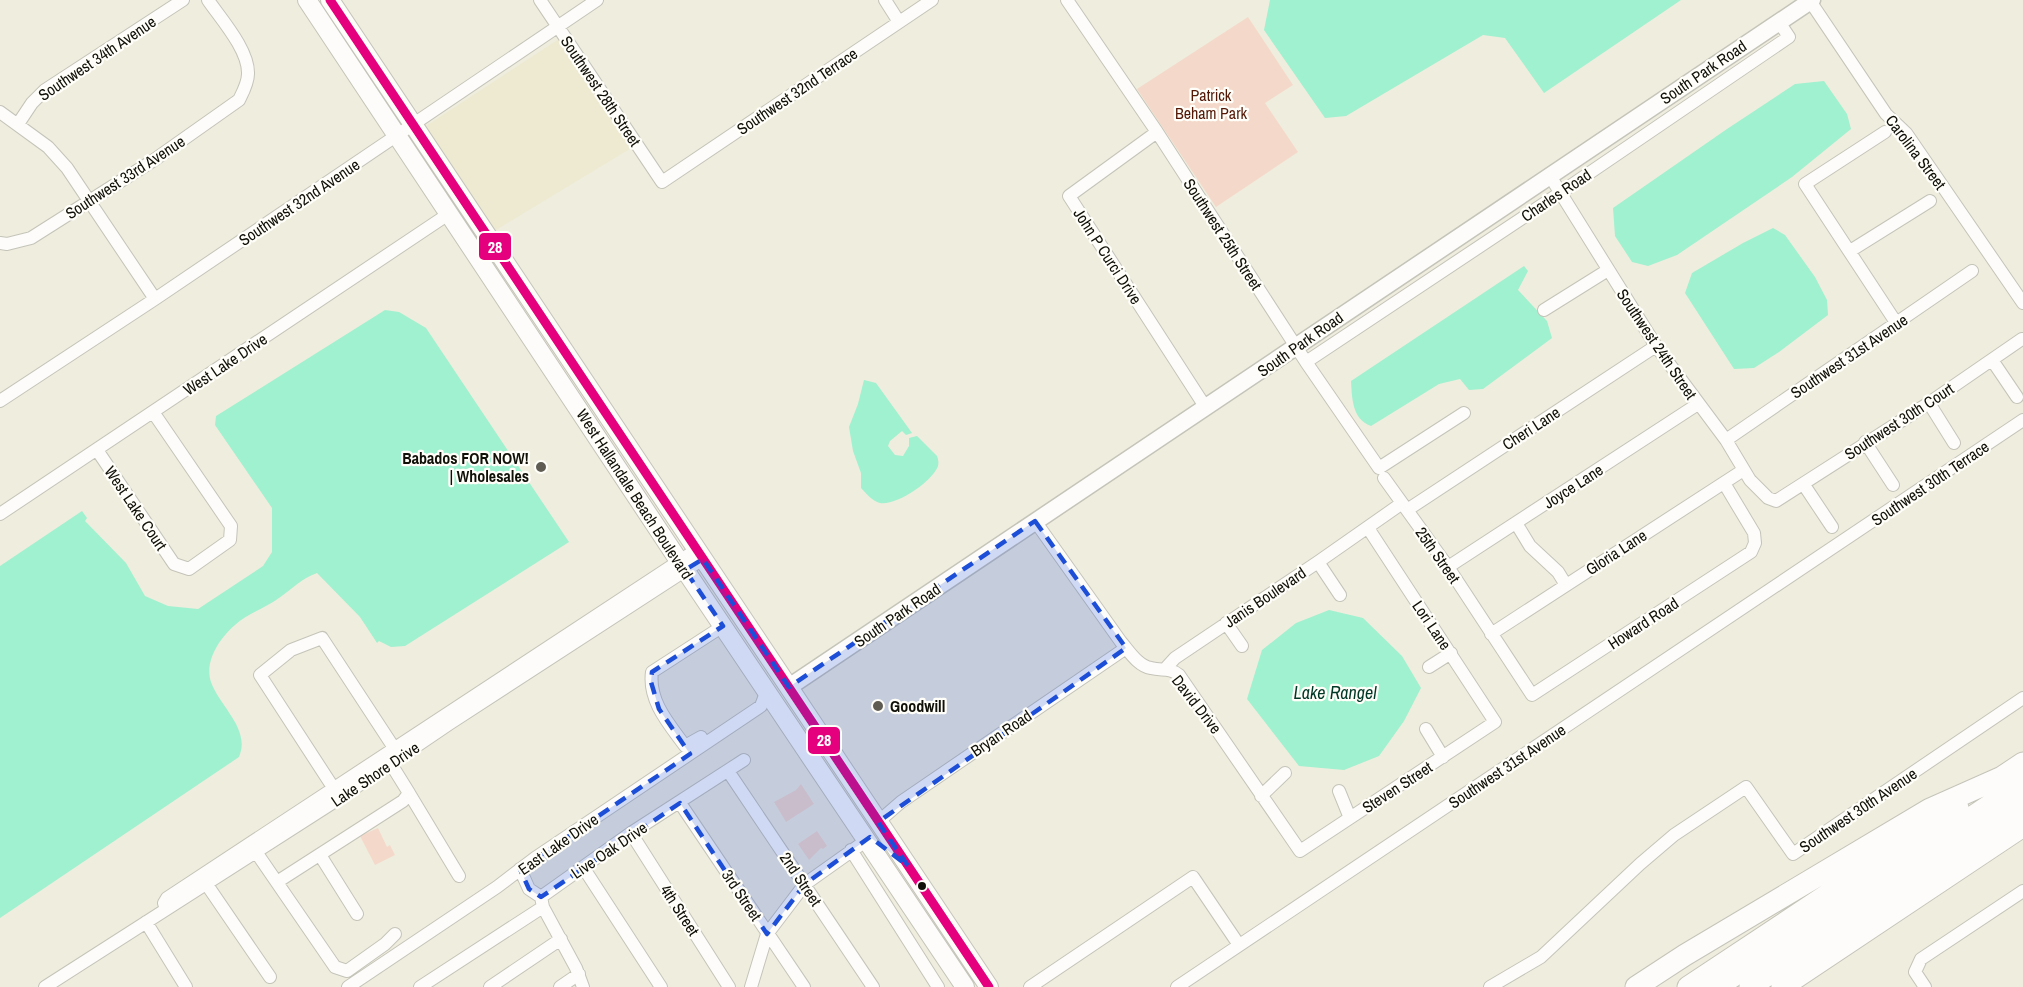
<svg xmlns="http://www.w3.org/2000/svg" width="2023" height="987" font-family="'Archivo Narrow',sans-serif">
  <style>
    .built { fill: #edead1 }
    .green { fill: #f4d9ca }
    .water { fill: #a0f1cf }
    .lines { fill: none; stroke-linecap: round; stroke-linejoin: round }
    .street-casing { stroke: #c5c4b9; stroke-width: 14 }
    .secondary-casing { stroke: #c5c4b9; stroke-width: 19 }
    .primary-casing { stroke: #c5c4b9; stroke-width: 20 }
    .highway-casing { stroke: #c5c4b9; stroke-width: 23 }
    .street { stroke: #fdfcfa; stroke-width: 12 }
    .secondary { stroke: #fdfcfa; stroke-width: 16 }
    .primary { stroke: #fdfcfa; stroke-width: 18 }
    .highway { stroke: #fdfcfa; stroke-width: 21 }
    .bus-1-casing { stroke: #fffef9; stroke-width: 14 }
    .bus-1 { stroke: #e5007d; stroke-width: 9 }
    .marked { fill: #1d4ed8; fill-opacity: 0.2; stroke: #1d4ed8; stroke-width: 4.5; stroke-dasharray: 12 8; stroke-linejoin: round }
    .poi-dot { fill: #5f5d53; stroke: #fffef9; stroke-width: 2 }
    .bus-dot { fill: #111008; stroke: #fffef9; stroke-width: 2 }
    .labels { text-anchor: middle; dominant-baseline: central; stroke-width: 4.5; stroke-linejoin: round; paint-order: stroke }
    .street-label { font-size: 16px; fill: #111008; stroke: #fffef9 }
    .park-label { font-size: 16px; fill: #531806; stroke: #fffef9 }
    .poi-label { font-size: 16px; font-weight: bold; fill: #111008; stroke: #fffef9; text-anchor: end }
    .water-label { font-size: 18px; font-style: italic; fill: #003828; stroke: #fffef9 }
    .line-badge { stroke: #fffef9; stroke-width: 2 }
    .badge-label { font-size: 16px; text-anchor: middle; font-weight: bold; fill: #fff }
  </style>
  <rect width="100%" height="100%" fill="#efedde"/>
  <path class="built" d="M559,39L633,147L496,230L426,126Z"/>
  <path class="green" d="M1248,17L1293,85L1265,103L1298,152L1216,207L1137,89Z
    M801,784L814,804L786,822L774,802L796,790Z
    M378,828L387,847L390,845L395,855L375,865L360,836Z
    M817,831L827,846L823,849L821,848L809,860L798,844Z"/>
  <path class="water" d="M1270,0H1681L1544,93L1505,38L1483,35L1346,116L1325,118L1264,30Z
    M1824,81L1847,114L1851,129L1792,177L1677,255L1648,266L1632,262L1615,236L1613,208L1727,129L1795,84Z
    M1773,228L1785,235L1815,277L1827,300L1828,315L1779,352L1754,368L1734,369L1685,293L1692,273L1743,243Z
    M1524,266L1528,271L1518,290L1547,321L1552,338L1483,389L1469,390L1460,379L1439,384L1371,426C1352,419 1352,398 1351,381Z
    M385,310L399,312L426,328L569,542L405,646L391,647L379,641L377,643L360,617L317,573C302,578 292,589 279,598C265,608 247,614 235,625C220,638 204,661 211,682C220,707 251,729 239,757L0,918V566L82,511L87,518L85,521L126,563L145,596L168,606L198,609L263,566L272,552V508L215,425L216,416Z
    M864,380L876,383L912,433L906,435L902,431L890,441L888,446L895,455L903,456L909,446V438L917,436L937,456C938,459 939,462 938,466C932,482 896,506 880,503C872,501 866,493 861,488V473L853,451L849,427L858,404Z
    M1329,610L1363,618L1402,656L1421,688L1404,721L1379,756L1344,770L1299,766L1247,699L1262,650L1296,623Z"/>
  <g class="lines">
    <g class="street-casing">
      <path id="street" d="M540,0L662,182L932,0
        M885,0L899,22
        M1067,0L1157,132L1306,362L1379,468L1464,413
        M1810,1L1886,114L1906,133L2023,303
        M0,112L48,147L67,168L155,299
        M18,124L32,103L45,90L183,0
        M1157,132L1069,196L1206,408
        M1885,132L1805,184L1897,324
        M1550,176L1656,346L1726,440L1750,480L1768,498L1776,501L1929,403L2022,339
        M0,243L7,244L31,238L154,160L239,100C243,92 248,83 248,74C249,50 221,19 208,0
        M1850,251L1930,201
        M1544,310L1608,270
        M1992,360L2017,397
        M1306,362L1560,193L1789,37L1779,22
        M0,401L155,299L597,0
        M1929,403L1954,443
        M1726,440L1972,271
        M1865,442L1893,485
        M97,450L174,564L189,569L230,540L231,526L153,412
        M1384,478L1448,567L1532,695L1751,552L1755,543L1754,533L1724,483
        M1804,485L1832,527
        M1407,510L1656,346
        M0,514L450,213
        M1035,521L1121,642C1129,651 1138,666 1151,668C1162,671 1169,667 1179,675L1300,851L1495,722L1368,528
        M1516,523L1530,546L1558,572L1566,585
        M1318,562L1340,595
        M1448,567L1698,404
        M1226,623L1242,646
        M1491,634L1742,471
        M1429,667L1451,653
        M1165,669L1175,658L1318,562L1398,506
        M1426,729L1443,757
        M701,737L685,746C669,724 648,701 652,672L723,626
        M728,771L873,987
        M1339,791L1350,818
        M409,793L459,876
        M338,795L260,675L291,650L322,638L398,754
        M1261,796L1285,773
        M680,803L804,987
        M878,822L901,802L1126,648
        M631,833L729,987
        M851,850L938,987
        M256,852L335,967L347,971L385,944L395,934
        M320,855L357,914
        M583,867L661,987
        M520,869L529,889L541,897
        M203,879L270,977
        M277,882L403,801L409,793L391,764
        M166,909L164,903L167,898L696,550
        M146,922L186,987
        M45,987L340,798L449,724L703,559
        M348,987L497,887L535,858L761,706L764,698
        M420,987L543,907
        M490,987L561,939
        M560,987L579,974
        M583,987L576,968L543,907L541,897L631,833L744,760
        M751,987L767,934L805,884L867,840
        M1030,987L1193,877L1239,945
        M1177,987L2023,420
        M1490,987L1541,957L1640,864L1674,835L1746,787L1793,854L2023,698
        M1925,987L1915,972L1921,959L2023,891"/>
    </g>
    <g class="secondary-casing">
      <path id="secondary" d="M789,687L1812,0"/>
    </g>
    <g class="primary-casing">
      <path id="primary" d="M307,0L685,570L965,987
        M330,0L989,987"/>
    </g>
    <g class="highway-casing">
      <path id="highway" d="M1990,785L2023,763
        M1636,987L1685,955L1930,809L2002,777
        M1688,987L1958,808
        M1717,987L2023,783
        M1750,987L2023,804
        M1782,987L2023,826"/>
    </g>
    <use href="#street" class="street"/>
    <use href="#secondary" class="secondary"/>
    <use href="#primary" class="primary"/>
    <use href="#highway" class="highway"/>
    <g class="bus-1-casing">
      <path id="bus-1" d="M330,0L989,987"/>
    </g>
    <use href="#bus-1" class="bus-1"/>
  </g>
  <path class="marked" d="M1035,521L1126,648L878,822L908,866L870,837L805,884L767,934L680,803L541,897L529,889L520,869L690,754L659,709L651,682L652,672L723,626L685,570L703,559L789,687Z"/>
  <g class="poi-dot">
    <circle cx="541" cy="467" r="6"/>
    <circle cx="878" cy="706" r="6"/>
  </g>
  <circle class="bus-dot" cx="922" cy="886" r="5"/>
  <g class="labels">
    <g class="street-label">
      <text transform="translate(97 58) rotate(-34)">Southwest 34th Avenue</text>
      <text transform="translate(1703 72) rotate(-34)">South Park Road</text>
      <text transform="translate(601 91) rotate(56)">Southwest 28th Street</text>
      <text transform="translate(797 91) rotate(-34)">Southwest 32nd Terrace</text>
      <text transform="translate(1916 152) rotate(53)">Carolina Street</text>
      <text transform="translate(125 177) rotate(-33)">Southwest 33rd Avenue</text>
      <text transform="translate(1556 195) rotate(-34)">Charles Road</text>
      <text transform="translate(299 202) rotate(-34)">Southwest 32nd Avenue</text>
      <text transform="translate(1223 234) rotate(57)">Southwest 25th Street</text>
      <text transform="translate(1108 256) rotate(57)">John P Curci Drive</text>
      <text transform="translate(1300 344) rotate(-35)">South Park Road</text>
      <text transform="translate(1657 344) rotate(56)">Southwest 24th Street</text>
      <text transform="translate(1849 356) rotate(-34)">Southwest 31st Avenue</text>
      <text transform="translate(225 364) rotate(-34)">West Lake Drive</text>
      <text transform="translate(1899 421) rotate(-33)">Southwest 30th Court</text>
      <text transform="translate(1531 428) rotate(-33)">Cheri Lane</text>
      <text transform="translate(1930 483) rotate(-34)">Southwest 30th Terrace</text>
      <text transform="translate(1573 486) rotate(-33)">Joyce Lane</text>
      <text transform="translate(635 494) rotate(57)">West Hallandale Beach Boulevard</text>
      <text transform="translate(136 508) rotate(56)">West Lake Court</text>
      <text transform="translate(1616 552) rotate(-33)">Gloria Lane</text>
      <text transform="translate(1438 555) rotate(55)">25th Street</text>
      <text transform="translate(1265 597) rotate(-34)">Janis Boulevard</text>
      <text transform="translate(897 615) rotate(-34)">South Park Road</text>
      <text transform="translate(1643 623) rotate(-33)">Howard Road</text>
      <text transform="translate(1432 625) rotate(56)">Lori Lane</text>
      <text transform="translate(1197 704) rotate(52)">David Drive</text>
      <text transform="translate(1001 733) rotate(-34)">Bryan Road</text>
      <text transform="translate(1507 766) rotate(-34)">Southwest 31st Avenue</text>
      <text transform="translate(375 774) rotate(-34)">Lake Shore Drive</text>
      <text transform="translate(1397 787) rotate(-33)">Steven Street</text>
      <text transform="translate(1858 810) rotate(-34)">Southwest 30th Avenue</text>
      <text transform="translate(558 844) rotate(-35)">East Lake Drive</text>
      <text transform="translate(609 850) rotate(-34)">Live Oak Drive</text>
      <text transform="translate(801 879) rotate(56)">2nd Street</text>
      <text transform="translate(742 895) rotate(56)">3rd Street</text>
      <text transform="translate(680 910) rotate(57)">4th Street</text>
    </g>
    <g class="park-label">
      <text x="1211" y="95">Patrick<tspan x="1211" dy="18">Beham Park</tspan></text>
    </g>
    <g class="poi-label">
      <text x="529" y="458">Babados FOR NOW!<tspan x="529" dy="18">| Wholesales</tspan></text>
      <text x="890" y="706" text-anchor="start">Goodwill</text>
    </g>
    <g class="water-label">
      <text x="1335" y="692">Lake Rangel</text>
    </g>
  </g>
  <g class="line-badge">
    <rect x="478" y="232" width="34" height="29" rx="6" fill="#e5007d"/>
    <rect x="807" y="726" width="34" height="29" rx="6" fill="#e5007d"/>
  </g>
  <g class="badge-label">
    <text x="495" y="253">28</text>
    <text x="824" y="746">28</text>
  </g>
</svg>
